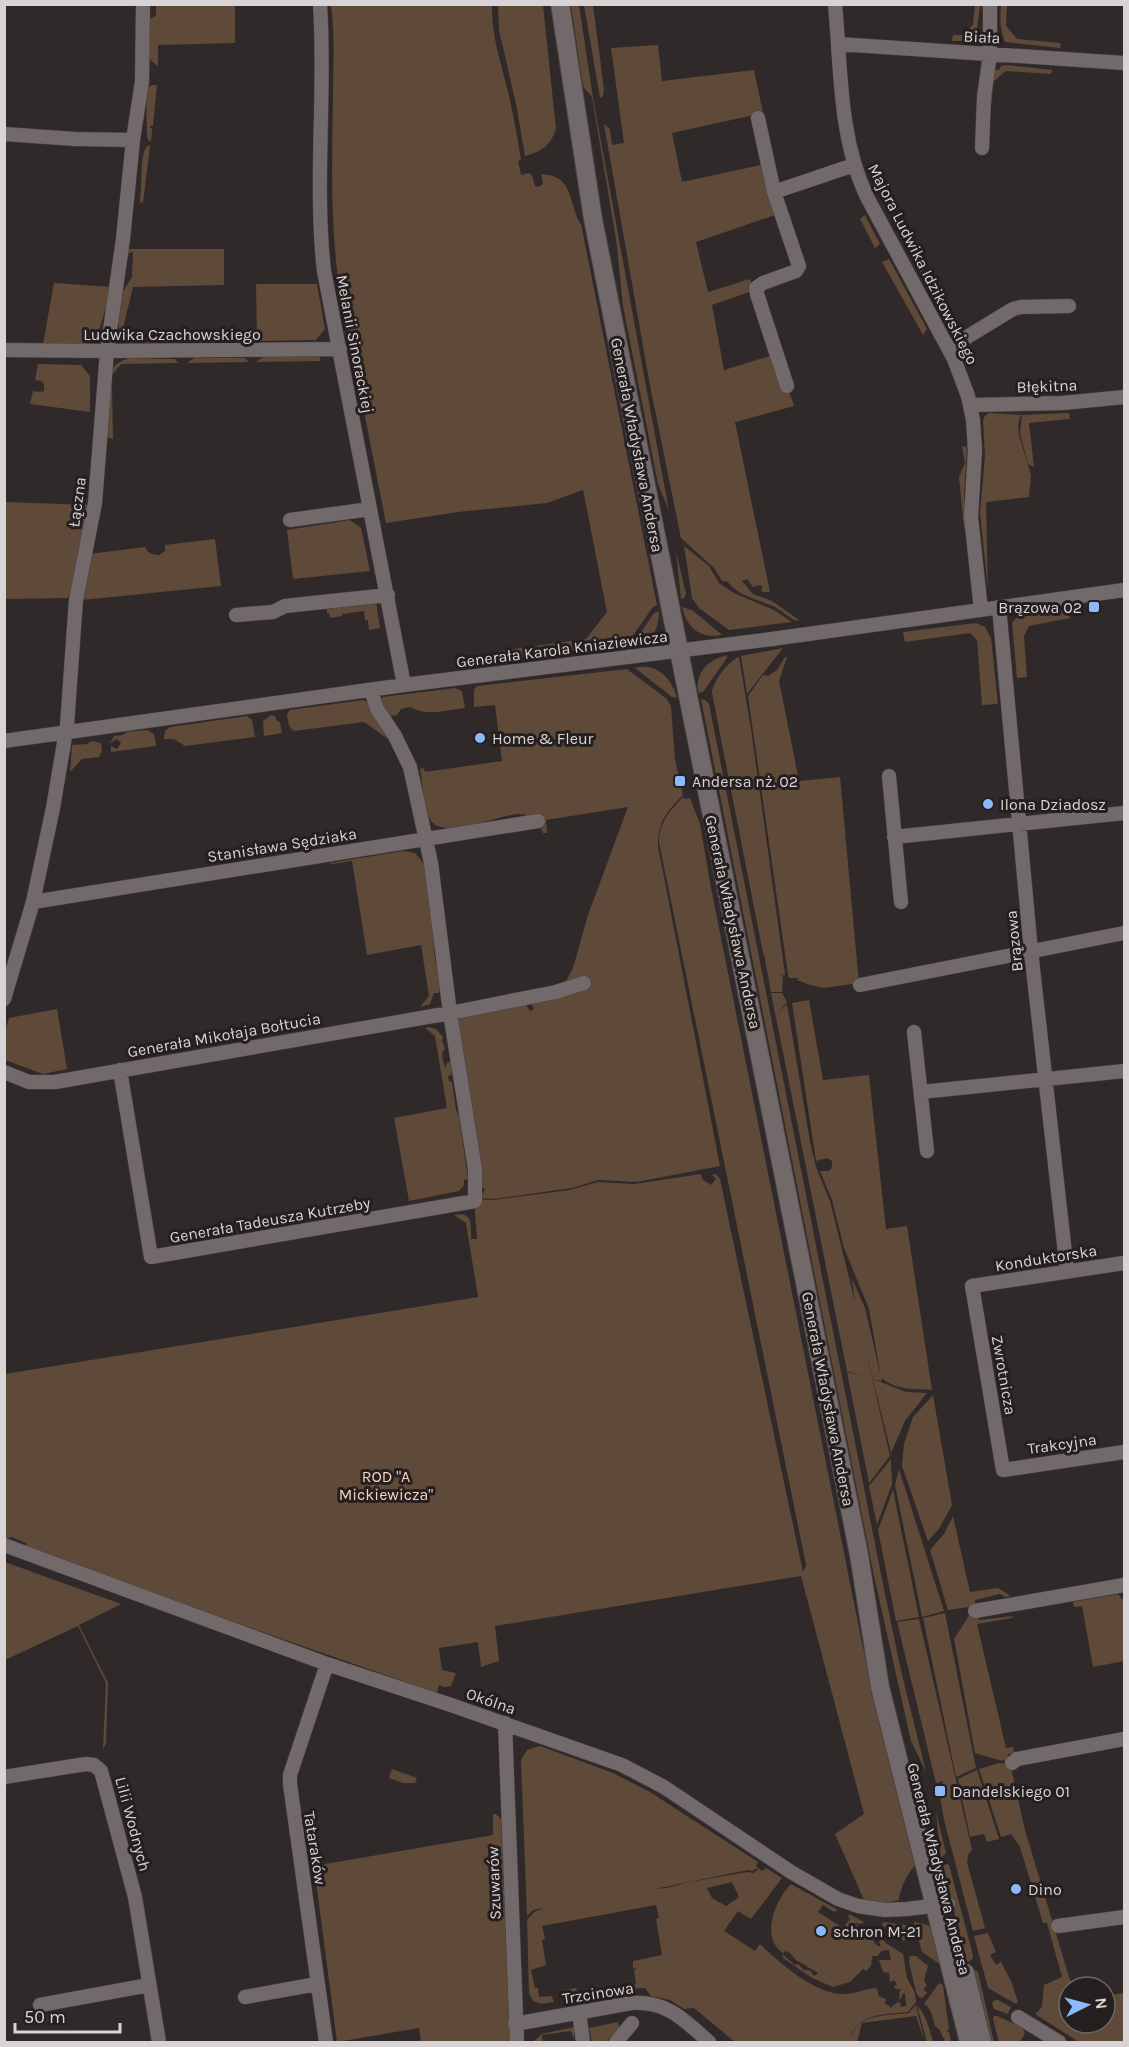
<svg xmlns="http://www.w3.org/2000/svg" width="1129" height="2047" font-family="Karla,sans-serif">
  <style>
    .green { fill: #5f4938; fill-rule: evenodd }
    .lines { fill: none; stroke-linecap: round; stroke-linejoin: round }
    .street-casing { stroke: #4a4444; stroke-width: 15 }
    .secondary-casing { stroke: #4a4444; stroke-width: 20 }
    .street { stroke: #72696a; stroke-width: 14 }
    .secondary { stroke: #72696a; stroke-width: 18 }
    .poi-dot { fill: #8abafc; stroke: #261f20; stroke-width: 2 }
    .labels { text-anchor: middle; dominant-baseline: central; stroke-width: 6; stroke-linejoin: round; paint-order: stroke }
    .street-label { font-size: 16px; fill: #d8d3d4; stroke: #261f20 }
    .poi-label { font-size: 16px; fill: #d8d3d4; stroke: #261f20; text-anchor: start }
    .park-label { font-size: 16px; fill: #f8d4b9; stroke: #261f20 }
  </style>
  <rect width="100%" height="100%" fill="#30292a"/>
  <path class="green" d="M156,5H235V43L158,45V66L149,59L146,29L149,19L156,16Z
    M331,5H492C491,40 504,70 511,105C515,123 518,141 521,160L518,161L521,175L529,173L532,175L535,186L539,187L543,184L541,174C576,176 567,203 581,224L657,605L653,607L629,641L625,644L501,661L499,651L586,639L607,612L583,490L547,503L458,512L386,523L339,285C330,223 332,160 333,97C333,66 335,35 331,5Z
    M498,5H543L556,129C551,145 541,152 525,156L517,109L499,30Z
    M571,5H579L593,98L669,511L658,484L623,306L616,239L592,97L584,88L582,81Z
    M584,5H593L604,89L603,96L600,98Z
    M975,5H980L976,38L970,41H952L953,35H961L973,25Z
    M1001,5H1007L1006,26L1017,39L1061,43L1060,48L1005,42C1000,31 1000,17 1001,5Z
    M658,45L662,81L754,70L763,113L672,133L682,182L761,165L775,215L696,242L708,292L750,279L751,283L748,286L749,292L712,305L724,370L770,356L783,393L789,391L794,406L735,422L770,592H763L761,590L763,587L760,585L753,587L747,579L742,581L753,594L772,601L799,620L795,621C788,616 782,611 775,607C760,600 737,596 728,582L722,581L714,568L681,538L650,386L604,124L610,129L612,145L624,143L611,48Z
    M1008,65L1052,70L1051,74L1006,71L993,82L992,103L988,102L992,70H999L1001,66Z
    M152,85H157L153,126H150V128H152L151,141H149L147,137L146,89Z
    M147,146H150L143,203L140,202V198C143,183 139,156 147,146Z
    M865,215L880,244L875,248L860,219Z
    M127,249H224V285L133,287L123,328L135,343L176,342L172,346L128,345L121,337L118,323L122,293L132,277L133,252L129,253L126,266L124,262Z
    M889,259L927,329L923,335L882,262Z
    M919,261L948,316L944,315L916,265V262Z
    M54,283L112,287L98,334L86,345L43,344Z
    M256,284H317L325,329L316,340L257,341Z
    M313,355L319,356L321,361L255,362L264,357Z
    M129,358L175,359L178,363L121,364L112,375C112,364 120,362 129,358Z
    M194,358H244L249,362L187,363Z
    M38,364L81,365L90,376V412L30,404L33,391L40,392L44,391V384L41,381L35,380Z
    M112,385L113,439L107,437L105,433L108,390Z
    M989,413L1021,415L1018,424L1019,435L1031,475L1029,497L986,502L988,589L980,513L985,456L983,420L985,416Z
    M1069,413L1070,419L1029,423L1034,467L1028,464L1020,433L1022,415Z
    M962,446L967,447L964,497L966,527L964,528L959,477L965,463Z
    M5,502L89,505L76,578L68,598L5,599Z
    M350,520L361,528L370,571L293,579L287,530Z
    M215,539L221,586L82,600L89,554L145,547C148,554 152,554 159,555L165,551V545Z
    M684,546L709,566L719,583L734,593L774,610L792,622L729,630L699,608L692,598Z
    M676,551L686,594L684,598L681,599Z
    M376,602L380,628L369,630L368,620H365L364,611L342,614V616L330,618L329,613H327V608Z
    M682,607L692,610L722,635C700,639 687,628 682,607Z
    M1069,609L1070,618L1029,626L1024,636L1027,677L1017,678L1012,623L1017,617Z
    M659,611C659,631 650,645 630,648L654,613Z
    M976,623L985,627L991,638L998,704L982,705L977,640L970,633L905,642L903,632Z
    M783,648L747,694L741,656Z
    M727,655V658L703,692L698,693C695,672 708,660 727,655Z
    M739,657L751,729L785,974L784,976L779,973L783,977L782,992H771L764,954L767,957L763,953L712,693C713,681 728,661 739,657Z
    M785,657H787L779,681L799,781L840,777L859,983L824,988L810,985L797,980L799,978H789L788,975L748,696L763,675L768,676L777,670Z
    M635,668C656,662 672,678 677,698L672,697Z
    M627,669L667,699L671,706L675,759L683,795C666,813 658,821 658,846L720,1166L637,1182L598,1180L572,1188L493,1199L480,1198V1192L483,1193L485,1189L479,1186L457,1022L460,1015L523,1000L530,1011L534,1009L529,998L566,981L573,968L588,915L628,807L546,820L547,833H543L536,819C531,816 525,814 519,814C499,814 442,842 430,819C423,805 423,784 420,769L424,768L425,772L502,761L495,705L474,707V690L477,686Z
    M455,688L462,691L465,708C446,710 427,717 410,707L401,709L397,715L391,716C384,711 382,706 382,697Z
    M701,699L705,700L709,704L881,1574L900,1666L926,1772L911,1741L874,1576Z
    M363,700L368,702L371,706L376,721L388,739L364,722L294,731L289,726L287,714L290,710Z
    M271,715L275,716L277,721L280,722L282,733L264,736L263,721Z
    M247,716L252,720L255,737L185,746L174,739H164L165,731L170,727Z
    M147,730L154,734L156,746L111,752V746L117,749L121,743L117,739L110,743L114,736L123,735L126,732Z
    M92,741L101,743L102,751L99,757L82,759L70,772L72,745L87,744Z
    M683,797L684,799L690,798L700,824L711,888L862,1643L917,1864C908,1871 900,1889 899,1900L886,1903L864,1900L835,1834L864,1814L801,1576L495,1626L499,1661L481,1667L478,1642L439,1648L442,1670L456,1673L451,1686L445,1687L439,1685L437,1693L26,1549V1543L11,1537L5,1540V1374L478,1297L466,1223L454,1215C473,1211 471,1225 471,1239H477L474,1199L493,1200L569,1190L598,1182L634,1184L701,1174L702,1179L711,1185L716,1179L712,1175L716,1174L720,1179L803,1572L806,1565L659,842C659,822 670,811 683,797Z
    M403,851L415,853L424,864L433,929L434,953L440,987L439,993H434L430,1004L420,1007L429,996L421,945L367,955L352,861L331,864L330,863Z
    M771,993H782L787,1002L778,1013L787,1004L810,1142L816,1167L830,1201L855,1302L852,1279L865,1308L881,1377L869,1309L844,1248L832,1200L820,1171H829L832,1167V1161L827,1158L816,1161L792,1003L809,1000L823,1080L869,1075L886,1229L907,1226L932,1390C916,1389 894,1390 882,1378V1381L873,1379L906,1392L927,1393L905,1421L891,1453L866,1351L890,1456L869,1483L847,1372L863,1376L847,1371Z
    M57,1009L67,1069L43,1074L5,1060V1031L9,1018Z
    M429,1027L436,1029L443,1037L442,1040L445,1049L443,1051L442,1057L445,1068L447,1063L451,1061L453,1070L451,1071L452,1074L448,1077L449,1081L452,1082L456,1110L459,1116L468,1179L464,1180V1185L459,1191L409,1201L394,1118L447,1108L435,1036L425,1028Z
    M933,1395L952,1505L939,1529L928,1541L902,1466L904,1444L913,1417Z
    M891,1459L892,1484L877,1525L869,1486Z
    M899,1469L944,1611L922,1617L895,1485Z
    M893,1490L919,1617L896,1621L878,1530Z
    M953,1516L970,1592L998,1588L1011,1596L1005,1597L1000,1594L975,1600V1606L948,1610L930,1550L944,1534Z
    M5,1562L121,1604L79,1625L108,1683L106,1743L103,1749L106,1683L78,1626L5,1660Z
    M1118,1594L1122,1599L1124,1598V1661L1093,1667L1082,1606L1074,1607L1073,1602Z
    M945,1613L976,1768L956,1777L923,1618Z
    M970,1614H977L979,1620L1013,1616L1012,1618L977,1624L1006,1748L1013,1747L1014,1753L1008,1754L1009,1761L999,1760L975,1753L954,1639Z
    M919,1619L972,1850L968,1855L967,1862L985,1928L973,1931L944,1820L938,1785L943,1784V1781L936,1783L897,1622Z
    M540,1746L613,1773L650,1792L758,1862L756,1866L762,1871L766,1868L782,1878L751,1919L738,1911L724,1931L755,1951L760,1944C781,1964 817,1996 847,1994C857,1993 865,1989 875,1988L877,1989L879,1996L886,1999L885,2004L890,2006V2008L898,2002L901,2004L900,2007L906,2006L905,1994L903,1993L901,1999L898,1998L900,1997L899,1992L902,1989H896L894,1987L897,1984L894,1980L890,1982L889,1973L883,1972L879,1960H891L889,1950L881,1951L878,1956H872L871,1966L866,1971L863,1969L850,1982L833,1987L812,1978L783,1958L782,1954L795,1965L798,1964L804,1970L811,1971L814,1976L818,1973L796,1960L790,1953L786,1951L783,1953C760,1938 775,1900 791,1884L838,1910L834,1912L823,1905L818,1912L843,1928L850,1919L848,1917L849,1914L864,1922L861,1924L853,1923L867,1932V1928L870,1930L872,1927L873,1928L871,1931L875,1933L871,1934L876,1937L872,1938L875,1944L881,1947L879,1941L882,1939L887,1944L903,1954L907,1978L915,1993L916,2002L908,2012C884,2015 860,2012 849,2038C851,2035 854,2029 857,2026C868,2014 893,2015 909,2013L916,2005C925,2011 930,2031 933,2042H927L917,2006H916L925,2042L916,2016L862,2023L857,2042H735L694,2008L684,2009L670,2000L651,1996L645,1988L623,1989L590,1997L566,2000L565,1990L576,1988L578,1995L636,1984L634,1970L637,1969L633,1968V1961L662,1955L656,1919L659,1918L656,1905L542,1926L545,1939L542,1940L546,1965L531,1970L535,1988H538L539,1997L552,1996L554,2002L541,2004L533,2001L529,1993L527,1920L534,1912L543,1908L533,1910L527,1916L521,1760L527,1750ZM757,1868L758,1870L753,1873L747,1872L690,1882L667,1888L655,1889L748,1870L753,1871ZM732,1882L739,1897L726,1906L712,1898L707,1888Z
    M999,1763L1010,1764L1025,1830L1072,1987H1069V2023H1105V1996L1124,1993V2042H1079L1035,2014L1042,2007L1044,1985L1062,1977L1047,1923H1043L1020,1847L1011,1834L1001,1837L979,1769Z
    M392,1769L417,1778L415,1783H403L389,1778Z
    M977,1770L999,1839L987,1842L984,1834L970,1837L958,1779Z
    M936,1812L946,1853L941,1858Z
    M493,1814H496L501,1819L510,2042H421L419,2028L337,2042L314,1866L493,1835Z
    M946,1864L949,1865L973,1955L972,1960L967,1962L942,1865Z
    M883,1922L906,1925L910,1935L904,1941L882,1925Z
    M914,1922L927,1925L933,1928L944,1967L922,1952Z
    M988,1933L996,1952L990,1955L996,1965L1001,1962L1011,1981L1018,2002L1016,2004L988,1988L974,1936Z
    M910,1956H916L928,1966L924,1980L927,1986L924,1988V1990L927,1993L922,1998L918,1996L916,1992L909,1962Z
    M972,1968L978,1972L994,2042H988Z
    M939,1983L943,1985L949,2030L946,2031L949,2032L951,2042H943L945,2038H943L940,2030L935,2026C933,2019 931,2007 924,2004Z
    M995,2000H998L1011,2007L1008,2014L994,2009L992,2003Z
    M994,2016H997L1022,2027L1025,2033L1020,2042H999L993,2019Z
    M618,2022L619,2027L606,2042H592L589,2028Z
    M574,2027V2040L571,2031L542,2035L543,2042H533L542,2034Z"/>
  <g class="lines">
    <g class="street-casing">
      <path id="street" d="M320,4C326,93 314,183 324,271L404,685
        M835,4C841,69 839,138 867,197L954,359L968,396L973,420L975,450L971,517L981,610
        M838,44L1124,63
        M758,118L774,192L854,165
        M4,134L75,139L133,140
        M982,148L984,97L990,54V4
        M774,192L799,266L796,271L763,283L756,288L757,294L787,386
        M949,348L1013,309L1021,307L1069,306
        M4,350L107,351L340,349
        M971,405L1063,403L1124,397
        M290,520L370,509
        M999,607L1031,951L1067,1271
        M236,615L273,612L285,606L388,595
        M4,741L404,685L772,639L1124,590
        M889,776L901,902
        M894,837L1124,813
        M33,902L538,821
        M860,985L1124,933
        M4,999L33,902L53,808L67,725L76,600L95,503L107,351L123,239L133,140L142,81L143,4
        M914,1032L927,1151
        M120,1070L151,1257L475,1201V1169L450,1013L431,863L410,767L395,736L377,709L371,690
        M4,1072L29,1082H55L450,1013L556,992L584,983
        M921,1092L1124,1071
        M1124,1263L972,1286L1003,1470L1124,1452
        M4,1545L327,1664L451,1705L622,1765L664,1787L791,1872L838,1899L858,1906L885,1910L907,1909L948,1904
        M975,1611L1124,1585
        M505,1723L517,2042
        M1012,1763L1017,1759L1124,1739
        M4,1777L86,1764L94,1765L101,1771L135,1897L159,2042
        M1058,1926L1124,1917
        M245,1997L317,1984
        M40,2005L149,1985
        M579,2012L583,2042
        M1018,2017L1059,2042
        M515,2024L631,2003C668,2001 684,2020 709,2042
        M326,2042L290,1784V1775L327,1664
        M616,2042L632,2023"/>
    </g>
    <g class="secondary-casing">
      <path id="secondary" d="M560,4L593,219L816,1338L859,1555L880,1687L969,2042
        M965,1973L982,2042"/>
    </g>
    <use href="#street" class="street"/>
    <use href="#secondary" class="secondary"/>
  </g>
  <g class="poi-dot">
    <rect x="1088" y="601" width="12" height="12" rx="3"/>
    <circle cx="480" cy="738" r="6"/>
    <rect x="674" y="775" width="12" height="12" rx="3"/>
    <circle cx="988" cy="804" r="6"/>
    <rect x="934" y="1785" width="12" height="12" rx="3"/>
    <circle cx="1016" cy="1889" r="6"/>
    <circle cx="821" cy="1931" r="6"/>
  </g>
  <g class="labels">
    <g class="street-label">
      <text transform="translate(982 37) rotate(3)">Biała</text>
      <text transform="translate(923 264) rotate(63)">Majora Ludwika Idzikowskiego</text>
      <text x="172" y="334">Ludwika Czachowskiego</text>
      <text transform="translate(355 344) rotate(79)">Melanii Sinorackiej</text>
      <text transform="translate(1047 386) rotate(-2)">Błękitna</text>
      <text transform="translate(637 445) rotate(79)">Generała Władysława Andersa</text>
      <text transform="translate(77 502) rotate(-82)">Łączna</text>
      <text transform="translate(562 649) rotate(-7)">Generała Karola Kniaziewicza</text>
      <text transform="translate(282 845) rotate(-9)">Stanisława Sędziaka</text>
      <text transform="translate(733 922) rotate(78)">Generała Władysława Andersa</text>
      <text transform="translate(1014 941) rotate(-96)">Brązowa</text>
      <text transform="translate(224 1035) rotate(-10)">Generała Mikołaja Bołtucia</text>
      <text transform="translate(270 1220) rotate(-10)">Generała Tadeusza Kutrzeby</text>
      <text transform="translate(1046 1258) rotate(-9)">Konduktorska</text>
      <text transform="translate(1004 1375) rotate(80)">Zwrotnicza</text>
      <text transform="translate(828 1399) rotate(79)">Generała Władysława Andersa</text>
      <text transform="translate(1062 1444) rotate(-8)">Trakcyjna</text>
      <text transform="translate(491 1701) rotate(19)">Okólna</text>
      <text transform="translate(133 1824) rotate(75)">Lilii Wodnych</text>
      <text transform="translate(315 1848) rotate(81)">Tataraków</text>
      <text transform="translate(939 1869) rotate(76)">Generała Władysława Andersa</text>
      <text transform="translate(494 1883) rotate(-92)">Szuwarów</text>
      <text transform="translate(598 1993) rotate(-9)">Trzcinowa</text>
    </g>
    <g class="poi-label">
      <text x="1082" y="607" text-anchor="end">Brązowa 02</text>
      <text x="492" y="738">Home &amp; Fleur</text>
      <text x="692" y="781">Andersa nż. 02</text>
      <text x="1000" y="804">Ilona Dziadosz</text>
      <text x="952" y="1791">Dandelskiego 01</text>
      <text x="1028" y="1889">Dino</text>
      <text x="833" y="1931">schron M-21</text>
    </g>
    <g class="park-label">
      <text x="386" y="1476">ROD "A<tspan x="386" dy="18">Mickiewicza"</tspan></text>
    </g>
  </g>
  <rect width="1129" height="2047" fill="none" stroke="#d8d3d4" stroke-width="12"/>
  <g transform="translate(1087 2005) rotate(84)"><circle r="28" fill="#261f20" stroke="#6d6768" stroke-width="1.5"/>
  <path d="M0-4.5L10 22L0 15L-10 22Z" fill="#8abafc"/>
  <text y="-9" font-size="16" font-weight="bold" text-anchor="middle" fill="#d8d3d4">N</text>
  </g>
  <path d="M15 2023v9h105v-9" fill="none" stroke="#d8d3d4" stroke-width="3"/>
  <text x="24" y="2023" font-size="18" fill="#d8d3d4" stroke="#261f20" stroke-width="4.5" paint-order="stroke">50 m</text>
</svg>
